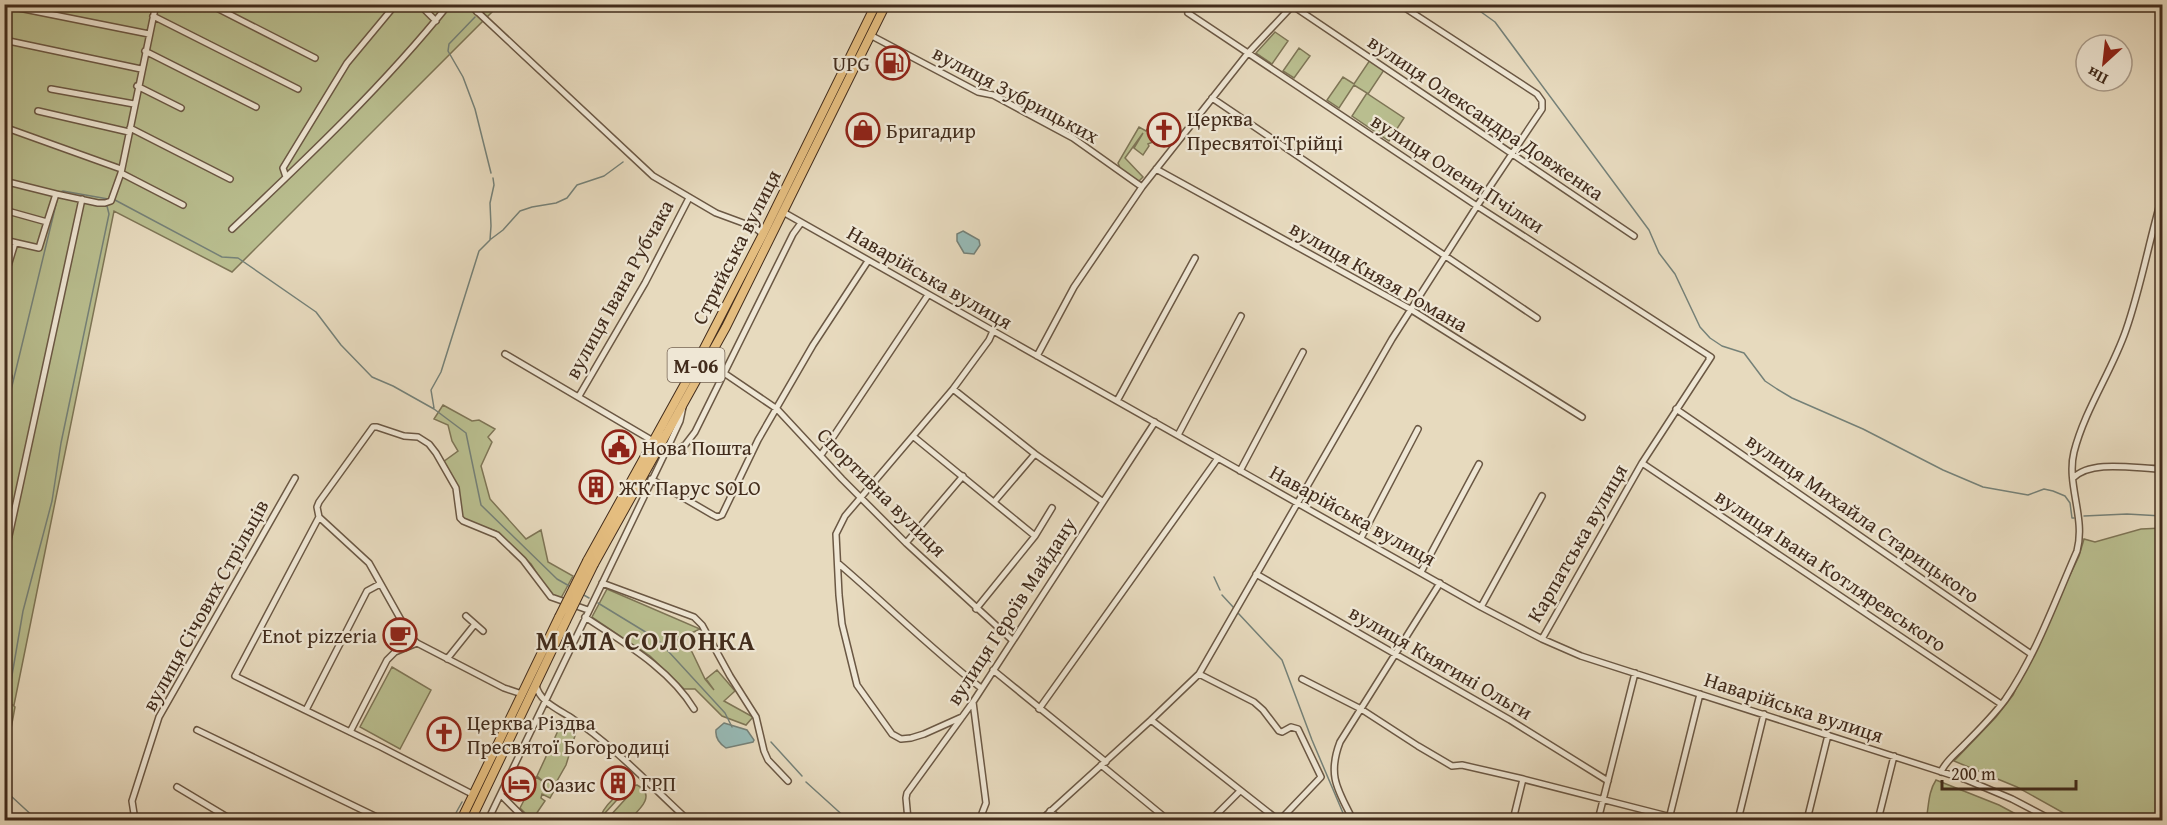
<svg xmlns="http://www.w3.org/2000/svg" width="2167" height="825" font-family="'Gentium Book Plus',serif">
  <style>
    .green { fill: #b9be8f; stroke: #7e7556; stroke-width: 1.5 }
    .water { fill: #97bab6; stroke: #758178; stroke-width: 1.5 }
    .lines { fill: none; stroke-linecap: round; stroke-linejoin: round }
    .stream { stroke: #758178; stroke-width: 1.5 }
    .minor-casing { stroke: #6b5844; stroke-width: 8 }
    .highway-casing { stroke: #422c1c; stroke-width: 10 }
    .minor { stroke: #efe7d5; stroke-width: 5 }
    .highway { stroke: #e4bd7f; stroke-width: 8 }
    .highway-bridge-casing { stroke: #422c1c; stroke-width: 10; stroke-linecap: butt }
    .highway-bridge { stroke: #e4bd7f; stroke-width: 8 }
    .labels { text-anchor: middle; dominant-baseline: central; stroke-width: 4.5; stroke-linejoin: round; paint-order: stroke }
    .shield { fill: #efe7d5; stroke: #766454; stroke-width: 1.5 }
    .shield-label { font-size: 20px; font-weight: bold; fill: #422c1c }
    .poi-label { font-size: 21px; fill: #422c1c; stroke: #efe7d5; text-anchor: start }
    .street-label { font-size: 21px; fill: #422c1c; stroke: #efe7d5 }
    .district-label { font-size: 27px; font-weight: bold; letter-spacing: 1.5px; fill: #422c1c; stroke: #efe7d5 }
  </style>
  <rect width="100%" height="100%" fill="#e7dabe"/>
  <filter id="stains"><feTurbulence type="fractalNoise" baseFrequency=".00333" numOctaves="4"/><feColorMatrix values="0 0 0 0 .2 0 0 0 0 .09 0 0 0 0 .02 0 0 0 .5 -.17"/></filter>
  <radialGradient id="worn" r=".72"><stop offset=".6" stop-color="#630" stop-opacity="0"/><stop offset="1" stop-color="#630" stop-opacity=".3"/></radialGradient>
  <path class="green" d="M5,5H499L232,272L114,211L14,705H13L15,707L5,761Z
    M1275,32L1288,41L1272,64L1256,53Z
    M1299,48L1310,56L1294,78L1283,71Z
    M1370,60L1384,70L1368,94L1404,118L1389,141L1352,116L1367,93L1354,85L1339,108L1327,100L1343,77L1354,84Z
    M1157,116L1162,119L1155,127L1161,131L1153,142L1148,144L1149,146L1143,155L1134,148L1143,133L1125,158L1143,177L1138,182L1120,168L1118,163L1139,127L1146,131Z
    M443,405L472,421L479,420L495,429L488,437L492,442L481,466L490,499L526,539L541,530L548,562L573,576L561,598L551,596L531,564L496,531L469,523L462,517L458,490L443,462L458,451L452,441L448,425L434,419Z
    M2162,528V820H2076L2017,787L1954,761L1996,717L2013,695L2079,556L2084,539L2095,542L2141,529Z
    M607,589L700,629L677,640L692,652L705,679L714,690L706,679L717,670L735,691L724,701L753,717L746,725L722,716L695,689H684L650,656L592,617Z
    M392,667L431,690L400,749L360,727Z
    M563,720L577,729L566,765L553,788L555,789L550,798L542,794L541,798L545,801L532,820L520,808L536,777L544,782L537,776Z
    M1936,780L1999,805L2027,820H1926C1929,806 1928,792 1936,780Z
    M637,785C657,795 639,810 629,820H615L610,816L630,794L626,790L605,813L612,820H600C601,808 624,785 637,785Z"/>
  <path class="water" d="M963,231L979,240L980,245L974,254L964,253L957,241V234Z
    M724,723L747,730L754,740L753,742L726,748C720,744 715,738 716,730Z"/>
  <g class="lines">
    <path class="stream" d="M1470,4L1495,22L1649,230L1659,253L1675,274L1700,327L1710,338L1722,346L1744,353L1765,381L1777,389L1792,398L1863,429L1943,470L1983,487L2028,495L2044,489L2053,491L2065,496L2070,503L2072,518H2074
      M475,17L449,44L448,51L463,77L475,109L491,173
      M60,192L63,191L108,199
      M115,200L222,257L238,258L316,312L341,345L372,377L393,386L434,409L466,433L481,505L557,579L571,587
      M491,239L503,230L520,211L532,207L556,203L567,198L577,185L604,176L623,162
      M434,408L431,390L441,372L479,251L490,240L491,226L490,203L494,185L493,178
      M4,419L58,196
      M2084,516L2127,514L2162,516
      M1214,577L1220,590
      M582,594L589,598
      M1222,595L1234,608
      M598,603L657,639L725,713L732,727
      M1238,613L1282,660L1312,740L1346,820
      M4,722L23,611L52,501L61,443L109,214L107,206
      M771,742L802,776
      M806,782L848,820
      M11,796L37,820
      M452,820L462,802"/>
    <g class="minor-casing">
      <path id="minor" d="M209,4L315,58
        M419,4L436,21
        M469,4L653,176L716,213L754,227L763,234
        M1290,4L1634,236
        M4,5L149,34
        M477,12L485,4
        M1188,13L1477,206L1711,357
        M153,16L298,89
        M870,35L978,92L993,95L1073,138L1142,187
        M4,40L141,69
        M145,51L256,107
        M137,86L181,108
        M51,89L134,104
        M1212,98L1537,318
        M38,111L129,132
        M4,127L121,169
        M130,128L230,179
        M1156,169L1410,309L1582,417
        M121,173L183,205
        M286,177L283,168L347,63L396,4
        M4,181L56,194
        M4,210L47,222L56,194L98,203H105L111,201L121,173L156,4
        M783,212L1481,607L1542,639L1581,656L1967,780L2012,799L2052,820
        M232,229C308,157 384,85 449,4
        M4,240L39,248L47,222
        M4,279L15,243
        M505,354L653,441
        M1037,356L1074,287L1142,187L1248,53L1294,4
        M724,373L777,409L842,479L906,543L1012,640
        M4,376L9,377
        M953,389L1035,454L1102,501
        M579,396L645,283L689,198
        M1117,401L1195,258
        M1676,409L2031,654
        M1178,435L1241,316
        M914,437L1035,536
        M667,449L674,451L685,445L695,432L793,234L801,223
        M821,455L928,295
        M1642,463L2001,704
        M1240,471L1303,352
        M2073,478C2092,459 2137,469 2162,469
        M651,479L713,515L717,517L722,515L758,440L813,345L868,261
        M994,502L1035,454
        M319,517L235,676L381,747L474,795
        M1361,538L1418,429
        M906,543L963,476
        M4,559L82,199
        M839,564C887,605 931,649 981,688
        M1421,572L1479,464
        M1256,574L1510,720L1608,781
        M602,583L694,617L702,625L730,676L756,717L764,751L768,760L788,781
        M1481,607L1542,496
        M976,609L1035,536L1052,508
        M466,616L483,631
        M585,617C624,643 669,668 694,709
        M1542,639L1642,463L1711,357L1709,358
        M447,659L475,624
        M993,670L1106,762
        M1199,674L1254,702L1263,710L1279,731L1282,732L1291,727L1298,729L1321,777L1280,820
        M1302,679L1361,709L1418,746L1452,766L1462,765L1523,779L1683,820
        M536,685C539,702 560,710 573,719C613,745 653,788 688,820
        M522,694L504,688L417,643L410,636L369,563L319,517L317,507L319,502L373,427H377L404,436L418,437L429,444L436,453L456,488L460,518L463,521L497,535L523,560L551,597L588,610
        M973,702L986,803L981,816L982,820
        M1039,709L1218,458
        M306,710L367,591L380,584
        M962,717L924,734L911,738L901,739L892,734L857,685L842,624L839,595L836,534L845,516L953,389L989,340L993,331
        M1151,720L1278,820
        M197,730L383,820
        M350,732L387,660L395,652L417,643
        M1101,765L1168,820
        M1941,772C1946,760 1957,753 1965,744C1979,730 1993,716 2005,700C2036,655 2055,601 2077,551C2086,518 2066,484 2074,452C2085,409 2112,371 2126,330C2141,287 2149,241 2162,197
        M177,787L232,820
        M501,795L526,820
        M1050,811L1061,820
        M1669,819L1700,694
        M135,820L132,801L159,717L295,478
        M488,820L667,449L680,421L683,407
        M908,820L906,798L907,793L973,702L1155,422
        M1041,820L1151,720L1199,674L1392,339L1477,206L1542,109V101L1537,94L1399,4
        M1211,820L1240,791
        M1353,820C1338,790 1327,776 1340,742L1440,583
        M1513,820L1523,779
        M1598,820L1635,673
        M1738,820L1764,714
        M1807,820L1828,735
        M1878,820L1894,756"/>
    </g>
    <g class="highway-casing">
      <path id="highway" d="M587,561L697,362L763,234L876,4
        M594,564L726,327L886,4
        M461,820L559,617
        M471,820L566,621"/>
    </g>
    <use href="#minor" class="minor"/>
    <use href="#highway" class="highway"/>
    <g class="highway-bridge-casing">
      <path id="highway-bridge" d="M559,617L587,561
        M566,621L594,564"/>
    </g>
    <use href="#highway-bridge" class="highway-bridge"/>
  </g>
  <defs>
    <g id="fuel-ring" transform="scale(1.725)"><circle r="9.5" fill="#efe7d5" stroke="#8f2418" stroke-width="1.5"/><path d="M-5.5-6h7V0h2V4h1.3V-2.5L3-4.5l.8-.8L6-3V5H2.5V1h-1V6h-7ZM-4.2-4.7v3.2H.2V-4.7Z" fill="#8f2418"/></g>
    <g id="shop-ring" transform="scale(1.725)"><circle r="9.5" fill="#efe7d5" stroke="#8f2418" stroke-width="1.5"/><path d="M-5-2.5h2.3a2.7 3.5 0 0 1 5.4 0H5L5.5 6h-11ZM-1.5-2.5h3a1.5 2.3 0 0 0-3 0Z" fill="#8f2418"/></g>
    <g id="church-ring" transform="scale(1.725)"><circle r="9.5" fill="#efe7d5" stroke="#8f2418" stroke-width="1.5"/><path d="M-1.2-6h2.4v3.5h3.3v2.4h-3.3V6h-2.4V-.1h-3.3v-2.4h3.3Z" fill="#8f2418"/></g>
    <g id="civic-ring" transform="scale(1.725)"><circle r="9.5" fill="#efe7d5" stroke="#8f2418" stroke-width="1.5"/><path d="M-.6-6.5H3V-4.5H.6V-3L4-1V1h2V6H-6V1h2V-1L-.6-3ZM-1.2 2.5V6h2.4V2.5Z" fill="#8f2418"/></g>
    <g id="building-ring" transform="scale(1.725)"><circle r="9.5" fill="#efe7d5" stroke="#8f2418" stroke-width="1.5"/><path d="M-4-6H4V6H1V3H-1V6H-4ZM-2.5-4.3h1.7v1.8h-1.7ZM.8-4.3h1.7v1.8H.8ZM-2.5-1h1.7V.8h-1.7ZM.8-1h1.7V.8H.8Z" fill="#8f2418"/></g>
    <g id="cafe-ring" transform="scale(1.725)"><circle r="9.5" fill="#efe7d5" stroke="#8f2418" stroke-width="1.5"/><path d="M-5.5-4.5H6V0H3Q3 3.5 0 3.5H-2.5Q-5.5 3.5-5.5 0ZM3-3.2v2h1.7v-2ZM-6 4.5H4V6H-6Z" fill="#8f2418"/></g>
    <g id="hotel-ring" transform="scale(1.725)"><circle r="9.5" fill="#efe7d5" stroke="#8f2418" stroke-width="1.5"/><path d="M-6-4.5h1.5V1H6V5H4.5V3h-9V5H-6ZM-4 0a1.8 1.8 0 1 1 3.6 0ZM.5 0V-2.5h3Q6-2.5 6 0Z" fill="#8f2418"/></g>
  </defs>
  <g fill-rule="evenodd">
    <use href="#fuel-ring" x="893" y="63"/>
    <use href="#shop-ring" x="863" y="130"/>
    <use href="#church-ring" x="1164" y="130"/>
    <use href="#civic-ring" x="619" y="447"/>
    <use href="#building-ring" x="596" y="487"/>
    <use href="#cafe-ring" x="400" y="635"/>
    <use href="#church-ring" x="444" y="734"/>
    <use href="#building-ring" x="618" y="783"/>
    <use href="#hotel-ring" x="519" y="784"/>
  </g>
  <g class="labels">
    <rect class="shield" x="667.5" y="348" width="57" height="34" rx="4.5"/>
    <g class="shield-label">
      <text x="696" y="365">М-06</text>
    </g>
    <g class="poi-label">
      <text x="870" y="63" text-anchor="end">UPG</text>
      <text x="1187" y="118">Церква<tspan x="1187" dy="24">Пресвятої Трійці</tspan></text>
      <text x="886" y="130">Бригадир</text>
      <text x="642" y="447">Нова Пошта</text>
      <text x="619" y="487">ЖК Парус SOLO</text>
      <text x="377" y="635" text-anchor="end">Enot pizzeria</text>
      <text x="467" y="722">Церква Різдва<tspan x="467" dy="24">Пресвятої Богородиці</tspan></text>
      <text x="641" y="783">ГРП</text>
      <text x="542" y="784">Оазис</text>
    </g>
    <g class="street-label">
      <text transform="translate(1016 94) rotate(28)">вулиця Зубрицьких</text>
      <text transform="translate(1486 117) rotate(34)">вулиця Олександра Довженка</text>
      <text transform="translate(1458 173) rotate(33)">вулиця Олени Пчілки</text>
      <text transform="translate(736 247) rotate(-63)">Стрийська вулиця</text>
      <text transform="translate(1379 276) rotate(30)">вулиця Князя Романа</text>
      <text transform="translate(930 277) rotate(30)">Наварійська вулиця</text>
      <text transform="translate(619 289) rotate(-61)">вулиця Івана Рубчака</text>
      <text transform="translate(882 492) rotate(45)">Спортивна вулиця</text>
      <text transform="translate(1353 515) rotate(29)">Наварійська вулиця</text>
      <text transform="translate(1863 518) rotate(35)">вулиця Михайла Старицького</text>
      <text transform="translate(1577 543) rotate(-60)">Карпатська вулиця</text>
      <text transform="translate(1831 570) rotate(34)">вулиця Івана Котляревського</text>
      <text transform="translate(205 605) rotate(-61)">вулиця Січових Стрільців</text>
      <text transform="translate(1011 611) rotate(-57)">вулиця Героїв Майдану</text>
      <text transform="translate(1441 662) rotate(30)">вулиця Княгині Ольги</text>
      <text transform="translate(1794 707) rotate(18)">Наварійська вулиця</text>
    </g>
    <g class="district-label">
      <text x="646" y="640">МАЛА СОЛОНКА</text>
    </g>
  </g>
  <rect width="2167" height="825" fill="none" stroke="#e7dabe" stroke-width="24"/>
  <rect x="6" y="6" width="2155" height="813" fill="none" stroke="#422c1c" stroke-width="3"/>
  <rect x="12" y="12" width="2143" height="801" fill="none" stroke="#422c1c" stroke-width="1.5"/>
  <g transform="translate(2104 63) rotate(207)"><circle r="28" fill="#efe7d5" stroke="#aa9c8b" stroke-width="1.5"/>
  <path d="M0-4.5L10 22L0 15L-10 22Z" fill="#8f2418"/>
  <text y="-9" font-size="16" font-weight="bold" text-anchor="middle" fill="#422c1c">Пн</text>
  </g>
  <path d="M1942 780v9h134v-9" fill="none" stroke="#422c1c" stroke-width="3"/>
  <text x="1951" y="780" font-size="18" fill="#422c1c" stroke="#efe7d5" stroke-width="4.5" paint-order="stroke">200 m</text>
  <rect width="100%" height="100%" filter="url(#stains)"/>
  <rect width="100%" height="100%" fill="url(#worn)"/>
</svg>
